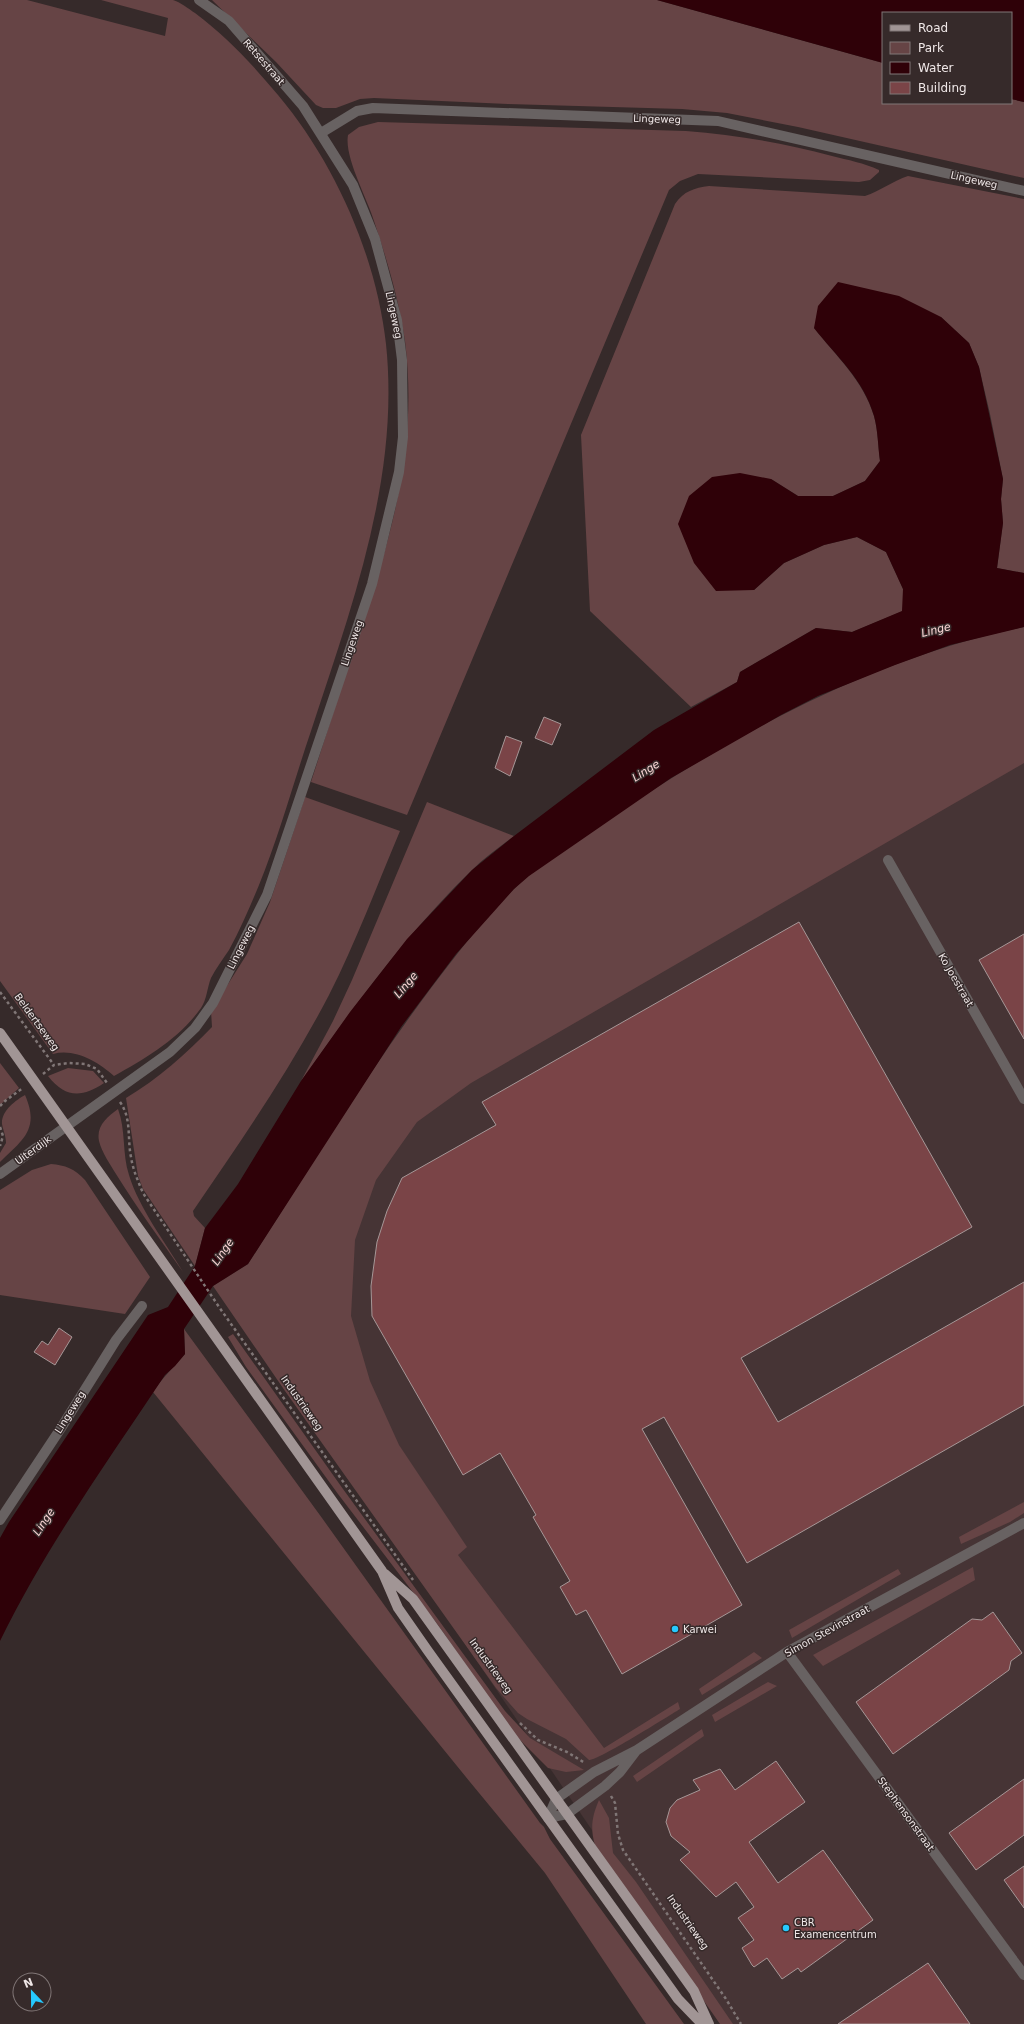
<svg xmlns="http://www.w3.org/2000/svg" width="1024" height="2024" font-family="'DejaVu Sans',sans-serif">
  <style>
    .built { fill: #463435 }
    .green { fill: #664445 }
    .water { fill: #2f0108 }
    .building { fill: #7a4447; stroke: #a69797 }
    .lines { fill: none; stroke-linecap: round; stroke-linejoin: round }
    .path { stroke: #807676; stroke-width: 2.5; stroke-dasharray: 3 3; stroke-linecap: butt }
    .minor { stroke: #686262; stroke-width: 10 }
    .major { stroke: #a19595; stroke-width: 10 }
    .poi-dot { fill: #26c9fe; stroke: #362a2a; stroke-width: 1.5 }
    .labels { text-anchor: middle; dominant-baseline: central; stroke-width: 3; stroke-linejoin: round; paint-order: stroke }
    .street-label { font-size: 10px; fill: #efe7e7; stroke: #362a2a }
    .poi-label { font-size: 10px; fill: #efe7e7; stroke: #362a2a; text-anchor: start }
    .water-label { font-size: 11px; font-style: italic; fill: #fcd7d7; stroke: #362a2a }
  </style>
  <rect width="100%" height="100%" fill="#362a2a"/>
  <path class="built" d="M1024,757V2024H724L259,1341L411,1114Z"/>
  <path class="green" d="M0,0H27L165,36L168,18L101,0C118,0 136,0 153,0C159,0 167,0 173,0C180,2 189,9 195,13C227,37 253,65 278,95C335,163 376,255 386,344C400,477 352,606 311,731C294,781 279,836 259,885C250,907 240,930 229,950C223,959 216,968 211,978C207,988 207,999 201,1008C179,1039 146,1058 114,1076C98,1062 75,1048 53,1054L0,981Z
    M212,0H657L883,63V103H1011V99L1024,102V178L798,127L727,113L682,109L508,104L374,98L360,99L336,108H323L316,105L276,62Z
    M378,122L686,131C736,135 784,143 832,156C848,160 864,163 879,170V172L870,180L859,182L698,174L680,181L669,190L407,815L311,782C327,732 343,682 360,631C392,534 418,446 405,341C399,300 387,260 374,221C367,198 344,157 348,135L359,127Z
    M908,176L1024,199V573L997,568L1003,523L1001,499L1003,479L990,414L979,367L969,343L941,317L814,328C836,356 863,380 874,416C878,430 878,447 880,461L865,481L833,496H798L771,479L754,590L784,563L824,545L857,537L886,552L903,589V611L852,632L816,628L740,672L737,682L691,707L590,611L581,435L675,204C684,191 694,188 709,186L865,196C880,191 893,181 908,176Z
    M1024,627V763L471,1083L417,1122L376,1180L355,1240L351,1316L370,1381L399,1445L467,1547L458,1555L604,1748L678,1702L680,1709C667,1717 599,1760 589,1760L566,1739L527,1719L518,1713L496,1688L285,1391L213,1286L248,1264C308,1171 365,1076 431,988C461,949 491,908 528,876C676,768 842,664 1024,627Z
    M305,797L400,831C377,885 356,942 329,995C290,1070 241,1141 193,1211L194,1216L205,1228L195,1266L143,1189L138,1176L126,1098C158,1079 186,1054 212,1027L211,1011L247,954L270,902Z
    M427,802L514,836C500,847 484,858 471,871C406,934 353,1008 301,1081L333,1021L352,980Z
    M0,1063L19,1088L0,1105Z
    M68,1068L93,1071L104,1083C82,1098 65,1098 48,1076Z
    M25,1095C40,1129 23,1140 0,1162V1153L6,1143C6,1136 3,1130 2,1124C1,1111 16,1100 25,1095Z
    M118,1109C126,1130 122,1154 129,1175C139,1208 165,1242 183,1272C160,1239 137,1208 116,1174C110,1164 102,1153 99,1141C96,1126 107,1117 118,1109Z
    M51,1164C65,1165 75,1169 85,1180L150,1277L125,1314L0,1295V1190L32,1170Z
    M184,1329L322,1518L540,1823L544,1827L550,1839L684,2024H646L545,1873L470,1782L153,1392C163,1377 174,1367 185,1354Z
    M233,1334L343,1489L505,1711L530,1738L584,1770L566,1772L548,1768L514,1734L438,1625L338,1494L246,1367L228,1337Z
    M1024,1502V1513L1010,1522L961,1544L959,1537Z
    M973,1567L975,1580L823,1666L813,1655Z
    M898,1569L901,1574L792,1638L789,1630Z
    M754,1652L762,1658L702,1695L699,1689Z
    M768,1682L777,1686L715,1722L712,1715Z
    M702,1729L704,1736L637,1782L633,1776Z
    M599,1800L609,1818L613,1853L636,1882L733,2024H720L595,1845C590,1828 592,1816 599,1800Z"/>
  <path class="water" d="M657,0H1024V102L1011,99V13H883V63Z
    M838,282L899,296L941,317L969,343L979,367L1003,479L1001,499L1003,523L997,568L1024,573V627L950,645L895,665L818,696L781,715L671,778L529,876L514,889L456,954L401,1027L248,1264L213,1286L184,1329L185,1354L175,1366L165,1375C107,1462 46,1547 0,1641V1538L9,1522L148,1315L168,1307L195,1266L205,1228L238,1184L301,1081L350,1012L407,939L472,870L514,836L654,730L737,682L740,672L816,628L852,632L902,611L903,589L886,552L857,537L824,545L784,563L754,590L716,591L694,563L678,524L689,496L712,477L740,473L771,479L798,496H833L865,481L880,461C878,447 878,430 874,416C864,380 836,356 814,328L818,306Z"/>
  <path class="building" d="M544,717L561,724L552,745L535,738Z
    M506,736L522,742L510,776L495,768Z
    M799,922L972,1227L741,1358L778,1422L1024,1282V1405L747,1563L664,1417L642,1429L742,1605L622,1674L586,1610L576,1615L560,1587L570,1581L533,1517L536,1515L500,1453L463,1475L372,1316L371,1286L377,1242L387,1211L402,1178L496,1125L482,1102Z
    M1024,934V1039L979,960Z
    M59,1328L72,1337L55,1365L34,1352L42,1341L48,1345Z
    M993,1612L1022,1653L1011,1661L1009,1670L893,1754L856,1702L972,1619L982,1620Z
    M776,1761L805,1802L749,1842L778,1883L823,1850L873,1920L801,1972L798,1968L782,1979L767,1958L754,1967L752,1965L742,1948L754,1940L738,1918L754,1907L736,1882L716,1897L680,1860L690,1852L671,1836L666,1822L670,1808L677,1800L700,1790L693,1780L720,1769L735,1790Z
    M1024,1779V1835L976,1870L949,1833Z
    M1024,1866V1908L1004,1880Z
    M928,1963L970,2024H838Z"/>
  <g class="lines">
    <path class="path" d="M0,992L54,1065
      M43,1074L54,1065L69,1063L85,1064L97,1069L107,1083
      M120,1102C132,1119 127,1138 131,1157C133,1170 138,1181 143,1193L219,1307L413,1580
      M0,1106L5,1101L23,1088
      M0,1127L3,1136L0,1146
      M520,1723L538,1740L567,1752L585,1763
      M611,1796L615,1803L618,1834L623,1850L726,1999L741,2024"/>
    <path class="minor" d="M321,133L357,111L373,108L718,121L1024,191
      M888,860L1024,1099
      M0,1174L170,1052L195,1028L213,1003L267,895L372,584L399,472L403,437L402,360L397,320L375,239L353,185L303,106L229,21L199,0
      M0,1520L61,1428L116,1340L142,1306
      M787,1652L1024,1975
      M548,1818L556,1799L594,1772L637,1750L787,1652L1024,1523
      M548,1818L567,1814L605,1786L620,1772L636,1751"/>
    <path class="major" d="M0,1033L382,1571L398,1608L428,1651L678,1999L702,2024
      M385,1574L413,1599L694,1991L709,2024"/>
  </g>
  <g class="poi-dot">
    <circle cx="675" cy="1629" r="4"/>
    <circle cx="786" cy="1928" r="4"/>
  </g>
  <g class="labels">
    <g class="street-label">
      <text transform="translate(264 62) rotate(49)">Retsestraat</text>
      <text transform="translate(657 119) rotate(2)">Lingeweg</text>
      <text transform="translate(974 180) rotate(13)">Lingeweg</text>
      <text transform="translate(394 315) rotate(78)">Lingeweg</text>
      <text transform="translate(352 643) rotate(-71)">Lingeweg</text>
      <text transform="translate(241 947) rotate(-63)">Lingeweg</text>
      <text transform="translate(956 980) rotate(60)">Ko Joestraat</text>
      <text transform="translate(37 1022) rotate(54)">Beldertseweg</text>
      <text transform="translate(33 1150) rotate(-36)">Uiterdijk</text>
      <text transform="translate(302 1403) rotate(55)">Industrieweg</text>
      <text transform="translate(70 1412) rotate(-58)">Lingeweg</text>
      <text transform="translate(827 1631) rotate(-29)">Simon Stevinstraat</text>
      <text transform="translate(491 1666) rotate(54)">Industrieweg</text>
      <text transform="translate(906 1814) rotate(54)">Stephensonstraat</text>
      <text transform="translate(688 1922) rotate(55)">Industrieweg</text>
    </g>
    <g class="poi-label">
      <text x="683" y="1629">Karwei</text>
      <text x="794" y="1922">CBR<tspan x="794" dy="12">Examencentrum</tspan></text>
    </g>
    <g class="water-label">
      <text transform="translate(936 630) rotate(-14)">Linge</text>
      <text transform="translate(646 771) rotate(-33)">Linge</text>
      <text transform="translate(406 985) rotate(-50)">Linge</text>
      <text transform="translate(223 1252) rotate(-56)">Linge</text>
      <text transform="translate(44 1522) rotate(-57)">Linge</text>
    </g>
  </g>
  <rect x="882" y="12" width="130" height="92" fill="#362a2a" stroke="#807676"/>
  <rect x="890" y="25" width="20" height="6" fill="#a19595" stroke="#807676"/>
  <text x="918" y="32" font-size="12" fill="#efe7e7">Road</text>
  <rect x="890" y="42" width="20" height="12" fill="#664445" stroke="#807676"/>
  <text x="918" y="52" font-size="12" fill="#efe7e7">Park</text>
  <rect x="890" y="62" width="20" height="12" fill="#2f0108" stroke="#807676"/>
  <text x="918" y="72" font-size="12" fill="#efe7e7">Water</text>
  <rect x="890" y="82" width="20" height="12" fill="#7a4447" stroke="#807676"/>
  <text x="918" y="92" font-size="12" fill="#efe7e7">Building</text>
  <g transform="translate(32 1992) rotate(338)"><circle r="19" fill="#362a2a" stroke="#807676"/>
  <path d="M0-3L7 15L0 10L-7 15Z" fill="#26c9fe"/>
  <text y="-6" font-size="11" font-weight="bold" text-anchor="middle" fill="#efe7e7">N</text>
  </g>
</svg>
